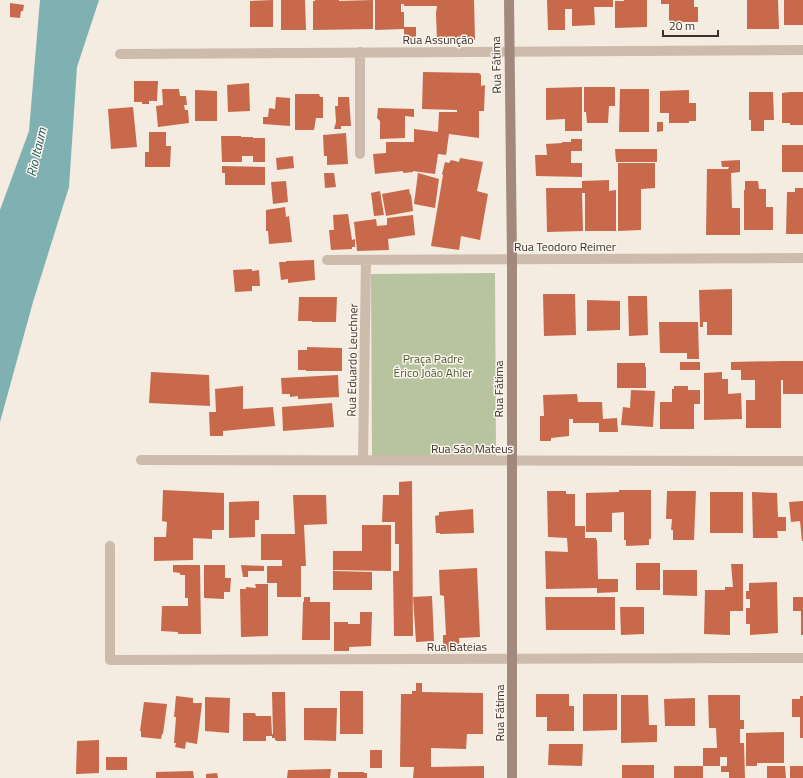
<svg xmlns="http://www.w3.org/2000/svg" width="803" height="778" font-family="'Titillium Web',sans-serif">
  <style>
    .green { fill: #b8c4a0 }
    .water { fill: #7fb0b2 }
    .building { fill: #c8694b }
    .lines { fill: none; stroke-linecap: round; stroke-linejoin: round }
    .street { stroke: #cdbbac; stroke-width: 10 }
    .secondary { stroke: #a18a7d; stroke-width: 10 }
    .labels { text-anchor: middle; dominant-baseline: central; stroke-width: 3; stroke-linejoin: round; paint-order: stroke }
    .street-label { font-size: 12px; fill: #3b302b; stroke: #fbf5ee }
    .park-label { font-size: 12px; fill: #4a5a2e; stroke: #fbf5ee }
    .water-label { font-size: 13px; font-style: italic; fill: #1f5a5e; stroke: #fbf5ee }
  </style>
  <rect width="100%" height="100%" fill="#f4ebe1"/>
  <path class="green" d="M495,273L496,456H372L371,274Z"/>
  <path class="water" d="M40,0H99L77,67L69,187L33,302L0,422V210L29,131Z"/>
  <path class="building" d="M273,0V27H250V1Z
    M281,0H305L306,30H281Z
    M315,0H339V1L373,0V29L313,30V1H315Z
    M375,0H474L475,40H437L436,13L437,6H404V4H401V12H404V27H416V41H404V29L375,30Z
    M547,0H613V7H594L595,25L572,26V9H565V30H548Z
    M624,0H647V27L615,28V1H624Z
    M661,0H694V7H698V22H669V4H661Z
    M747,0H778L779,29H747Z
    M784,0H803V25H784Z
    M10,3L24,5L23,11H21L20,18L10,17Z
    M423,72L479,73L481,75V86L485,85L484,111H479V138L449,134L446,155L438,154L435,174L413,171V172L403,173V171L375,174L373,154L386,153V142H414V129L438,132L439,112H457V110L422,109Z
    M134,81H158L157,101H149V104H142V102H134Z
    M249,83L250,111L228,112L227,85Z
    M582,87V131H565V119L546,120V88Z
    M584,87H615V106H609L608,123H587L586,112H584Z
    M162,89H179L180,96H186L187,105H184L185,110H188L189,123L158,127L156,106L163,105Z
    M620,89H649V132H619Z
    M195,90L217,91V121H195Z
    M689,90V103H696V121H689V123H669V113H660V91Z
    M749,92H773L774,120H764V131H751V120H749Z
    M790,92H803V125H790V123H782V93Z
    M295,94H319L320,97H323V118H316L314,130H295Z
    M276,97L290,98V126L263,124V117H268L269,108L275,109Z
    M338,97H349L351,126H341V129H334L336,122L335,106H338Z
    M133,107L137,147L111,149L108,109Z
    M378,108L414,109V117L405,116V138L380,139V121L377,118Z
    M657,122H663V131L657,132Z
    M149,132H166V146H171L170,167H145V152H149Z
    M346,133L348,164L327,165V156H324L323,135Z
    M221,136H241V137H253V138H265V162H253V156H242V162H222Z
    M571,139H582V151H571V163H582V177L536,176L535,155H547L546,144L562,143V142H571Z
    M782,145H803V172H782Z
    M615,149H657V162H616Z
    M293,156L294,168L277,170L276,158Z
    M460,158L483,162L477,191L488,194L480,240L461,236L459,250L431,246L443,175L442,174L445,162L449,163L451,160L459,162Z
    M740,160V172L731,173L732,208H740V235H706L707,169H728L729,167H722L721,161Z
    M618,163H655V188L641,189V230L618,231Z
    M222,166L265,167V185H225V173H222Z
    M324,173H334L336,187L325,188Z
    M418,173L439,179L435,208L414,204Z
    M609,180V191L616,190V231H585V193H582L583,231L547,232L546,188H582V181Z
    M286,181L288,202L273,204L271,182Z
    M745,181H758L759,189H766V207H773V230H744V190H745Z
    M795,188H803V234H786L787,192H795Z
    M409,189L410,195L411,194L413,211L386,216L382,194Z
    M380,191L384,215L374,216L371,193Z
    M285,207L286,217L289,216L292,242L269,244L268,231H266V210Z
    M348,214L352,240L355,239V247H352V249L331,250L329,230H334L333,215Z
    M413,215L415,235L388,239L389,250L357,251L354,222L376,219L377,226L387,225V218Z
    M314,260L315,280L288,283V279L281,280L279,262H286V261Z
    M252,269V271L259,270L260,286H252V291L235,292L233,270Z
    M732,289V335H707V322H703V327H700L699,290Z
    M543,294H575L576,335L544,336Z
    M628,296H647L648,335L629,336Z
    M299,297H337L336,322H312V321H298Z
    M587,300L620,301V330L587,331Z
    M659,322H698L699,359H687V353H660Z
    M307,347L342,348V371H306V370H298V350H307Z
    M783,361H803V394H783V380H781V428H746V400H755V380H741V370H731V362Z
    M680,362H700V370H680Z
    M617,363H645V367H646V388H617Z
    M151,372L209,375L210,406L149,403Z
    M722,372V379H728V394L741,393L742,419L704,420V373Z
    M338,375L339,397L298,399V396L290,397V394H282L281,378Z
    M243,386V409L273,407L275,426L223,431V436H210L209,412H216L215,389Z
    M674,386H688V390H700V404H694V429H660V402H672V389H674Z
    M631,390L655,391L653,427L621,425L623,407L630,408Z
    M577,394L578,402H602L603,419L617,418L618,432H599V423H573V419H569V436L551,438V441H540V416H544L543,395Z
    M332,403L334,427L283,431L282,407Z
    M412,481L413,636H394L393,571H399V544H395V522H382L383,495H399V482Z
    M163,490L224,493V530H212V539L193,538V560L154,561V537H166L167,522L162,521Z
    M619,490H651V539H649V545L626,546V540H624V512L612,513V532H586V493L619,492Z
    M547,491H566V494H575V526H585V538H596V540H597L598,579H618V592L597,593V588L546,589L545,551L568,552L567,538L548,537Z
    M667,491H696L694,540H673V530H671L672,519H666Z
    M710,492H743V533H710Z
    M752,492L777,493L778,517H786V531H777L778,538H753Z
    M293,495H326L327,524L304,525L306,566H301V597H277V583H267V566H282V560H261V534H295Z
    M259,501V520H255V537L229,538V502Z
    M803,501V541H802L800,521L791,522L789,502Z
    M473,509L474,533L440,534V533H436L435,516L439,515V512Z
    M362,525H391V571L333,570V551H362Z
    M636,563H660V590H636Z
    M731,564H743V611H730V635L704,634L705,590H725V587H733Z
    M173,565H200L201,634H178V632L161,631L162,606H188V598H185V575H180V573L173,572Z
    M204,565H225V578H231L230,592H224V599L204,598Z
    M241,565L264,566V571H248V577H243Z
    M477,568L480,637L459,638L460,651L443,652V635H446L444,596L440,595L439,570Z
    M663,570H697V596L663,595Z
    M333,571L372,572V590H333Z
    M777,582L778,633L750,635V624H746V608H750V599H746V591H749V583Z
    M255,584H268V636L241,637L240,589H246V587L256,588Z
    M432,596L434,641L416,642L413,597Z
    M304,597H310V602H330V640H302L303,602H304Z
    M545,597H615V630H546Z
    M793,597H803V635H801V611H793Z
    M620,607H644V634L621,635Z
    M360,612H372L371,646L349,647V651H334V622H348V624H360Z
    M416,683H422V692L483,693V734H467L466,749L431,748V767L484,766V778H413L414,767H400L401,694H412V691H416Z
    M340,691H363V734H340Z
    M272,692H285L286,741H277L275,740V738H272V736H266V741H243V713H255L256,716H271L272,734H273Z
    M536,694H569V706H574V731H547V717H536Z
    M583,694H617V730L583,731Z
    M621,695H648L649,725H657V742L621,743Z
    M708,695H740V720H744V729H740V743H744L745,778H729V772H721V766H727V757H720V766H703V778H674V766H703V748H717L716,728H709Z
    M176,696L193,698V703H202L197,744L186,742L185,749L175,747L176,743H174L176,717H174Z
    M800,696H803V738H800V717H792V699H800Z
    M205,697L230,698L229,733L205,731Z
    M695,698V726H665L664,699Z
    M144,702L167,704L163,734H162L161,739L141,737V731H140Z
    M304,708H337L336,741L304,740Z
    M784,732V763H757V766H746V733Z
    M99,740V773L76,774L77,741Z
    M549,744H583L582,766L548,765Z
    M370,750H382V768H370Z
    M106,757H127V770H106Z
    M622,765H654V778H622Z
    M767,766H785L786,778H767Z
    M790,766H803V778H790Z
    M331,769L330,778H287L288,770Z
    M193,771L194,778H156V772Z
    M338,772H364V773H367V778H338Z
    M217,773L218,778H206V774Z"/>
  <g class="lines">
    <path class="street" d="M360,52V154
      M120,54L803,50
      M327,260L803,258
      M141,460L803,461
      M363,460L366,260
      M110,546V660L803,658"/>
    <path class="secondary" d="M509,0L512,259V778"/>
  </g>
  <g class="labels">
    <g class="street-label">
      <text x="438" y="39">Rua Assunção</text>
      <text transform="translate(496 65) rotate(-91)">Rua Fátima</text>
      <text x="565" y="246">Rua Teodoro Reimer</text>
      <text transform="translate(352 360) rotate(-89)">Rua Eduardo Leuchner</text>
      <text transform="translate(498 389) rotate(-90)">Rua Fátima</text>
      <text x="472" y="448">Rua São Mateus</text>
      <text x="457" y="646">Rua Bateias</text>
      <text transform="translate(499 713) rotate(-90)">Rua Fátima</text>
    </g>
    <g class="park-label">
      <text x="433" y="358">Praça Padre<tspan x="433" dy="14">Érico João Ahler</tspan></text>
    </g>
    <g class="water-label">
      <text transform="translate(36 152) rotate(-77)">Rio Itaum</text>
    </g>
  </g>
  <path d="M663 30v6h55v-6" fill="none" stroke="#3b302b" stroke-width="2"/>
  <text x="669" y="30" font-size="12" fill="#3b302b" stroke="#fbf5ee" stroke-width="3" paint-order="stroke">20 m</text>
</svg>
